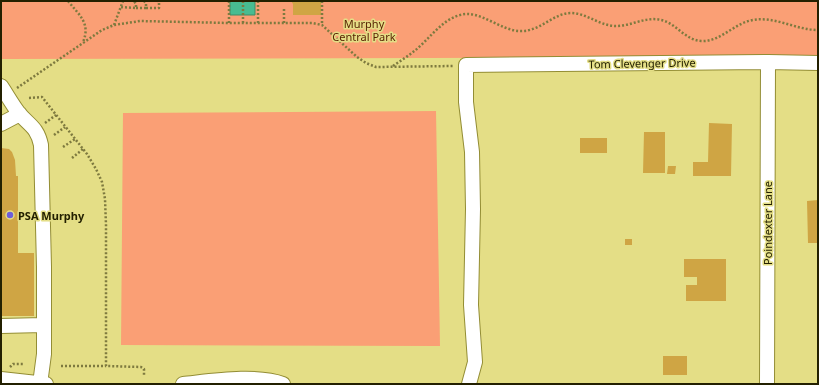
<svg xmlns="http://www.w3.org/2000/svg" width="819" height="385" font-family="'Noto Sans',sans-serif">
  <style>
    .green { fill: #fa9f75 }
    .water { fill: #48bc91; stroke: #3d8d66 }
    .building { fill: #cfa544 }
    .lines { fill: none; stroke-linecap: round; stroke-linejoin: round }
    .minor-casing { stroke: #938d34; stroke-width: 16 }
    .path { stroke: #7e7a3f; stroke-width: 2.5; stroke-dasharray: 2 2; stroke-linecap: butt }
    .minor { stroke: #fff; stroke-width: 14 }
    .poi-dot { fill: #6e5ed8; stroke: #e4de86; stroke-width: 1.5 }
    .labels { text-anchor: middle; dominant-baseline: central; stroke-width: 3; stroke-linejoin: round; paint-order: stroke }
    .park-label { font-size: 11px; fill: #561f00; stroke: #e4de86 }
    .street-label { font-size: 11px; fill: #232000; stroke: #e4de86 }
    .poi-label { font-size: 11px; font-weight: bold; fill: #232000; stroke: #e4de86; text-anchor: start }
  </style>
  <rect width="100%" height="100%" fill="#e4de86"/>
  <path class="green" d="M1,1H818V57L1,59Z
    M436,111L440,346L121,345L123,113Z"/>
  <path class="water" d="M230,1H255V15H230Z"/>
  <path class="building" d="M291,1H321V15H293V4Z
    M709,123L732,124L731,176H693V162H708Z
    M644,132H665V173H643Z
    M580,138H607V153H580Z
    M1,148L9,149L12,152L15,160L16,176H18V253H34V316H1Z
    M668,166H676L675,174H667Z
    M818,200V243H808L807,201Z
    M625,239H632V245H625Z
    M684,259H726V301H686V285H697V277H684Z
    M663,356H687V375H663Z"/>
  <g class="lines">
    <g class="minor-casing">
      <path id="minor" d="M1,86C7,95 12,104 18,112C28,125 37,126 41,145L44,267V354L40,384
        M1,124L20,114
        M1,326L43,325
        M1,379L46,384
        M183,384C212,381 256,374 283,384
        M469,384L475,362L471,305L473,209L472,152L466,102V65L768,62L818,63
        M767,384L768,62"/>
    </g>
    <path class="path" d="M68,1C79,15 91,23 83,42
      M322,1V24
      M121,7L136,8V4L134,1
      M136,8H146V3L144,1
      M146,8H159V2L158,1
      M284,9V23
      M229,23V1
      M243,23V1
      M258,23V1
      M114,25L123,1
      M393,66C400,61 407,57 413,52C428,41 441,20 460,15C479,9 501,31 520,31C540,32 553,13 571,13C586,13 599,25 614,26C630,27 645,16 661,20C676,23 685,40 701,41C721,42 734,23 753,20C775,16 796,30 818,30
      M17,88L102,30L114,25L140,21L229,23H312L322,25L357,57L366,63L376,67L454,66
      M29,98L42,97L87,154L96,169L102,182L105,199L106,225V366L141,367L144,369V376
      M45,123L56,115
      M54,135L65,127
      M63,147L75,139
      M72,158L83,149
      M61,366H106
      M10,367L13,364H24"/>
    <use href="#minor" class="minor"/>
  </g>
  <circle class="poi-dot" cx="10" cy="215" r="4"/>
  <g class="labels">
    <g class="park-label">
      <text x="364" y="23">Murphy<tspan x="364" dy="13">Central Park</tspan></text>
    </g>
    <g class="street-label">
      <text transform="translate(642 63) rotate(-1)">Tom Clevenger Drive</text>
      <text transform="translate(767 223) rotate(-90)">Poindexter Lane</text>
    </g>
    <g class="poi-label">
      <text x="18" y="215">PSA Murphy</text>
    </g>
  </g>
  <rect width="819" height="385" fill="none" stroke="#232000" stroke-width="4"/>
</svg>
